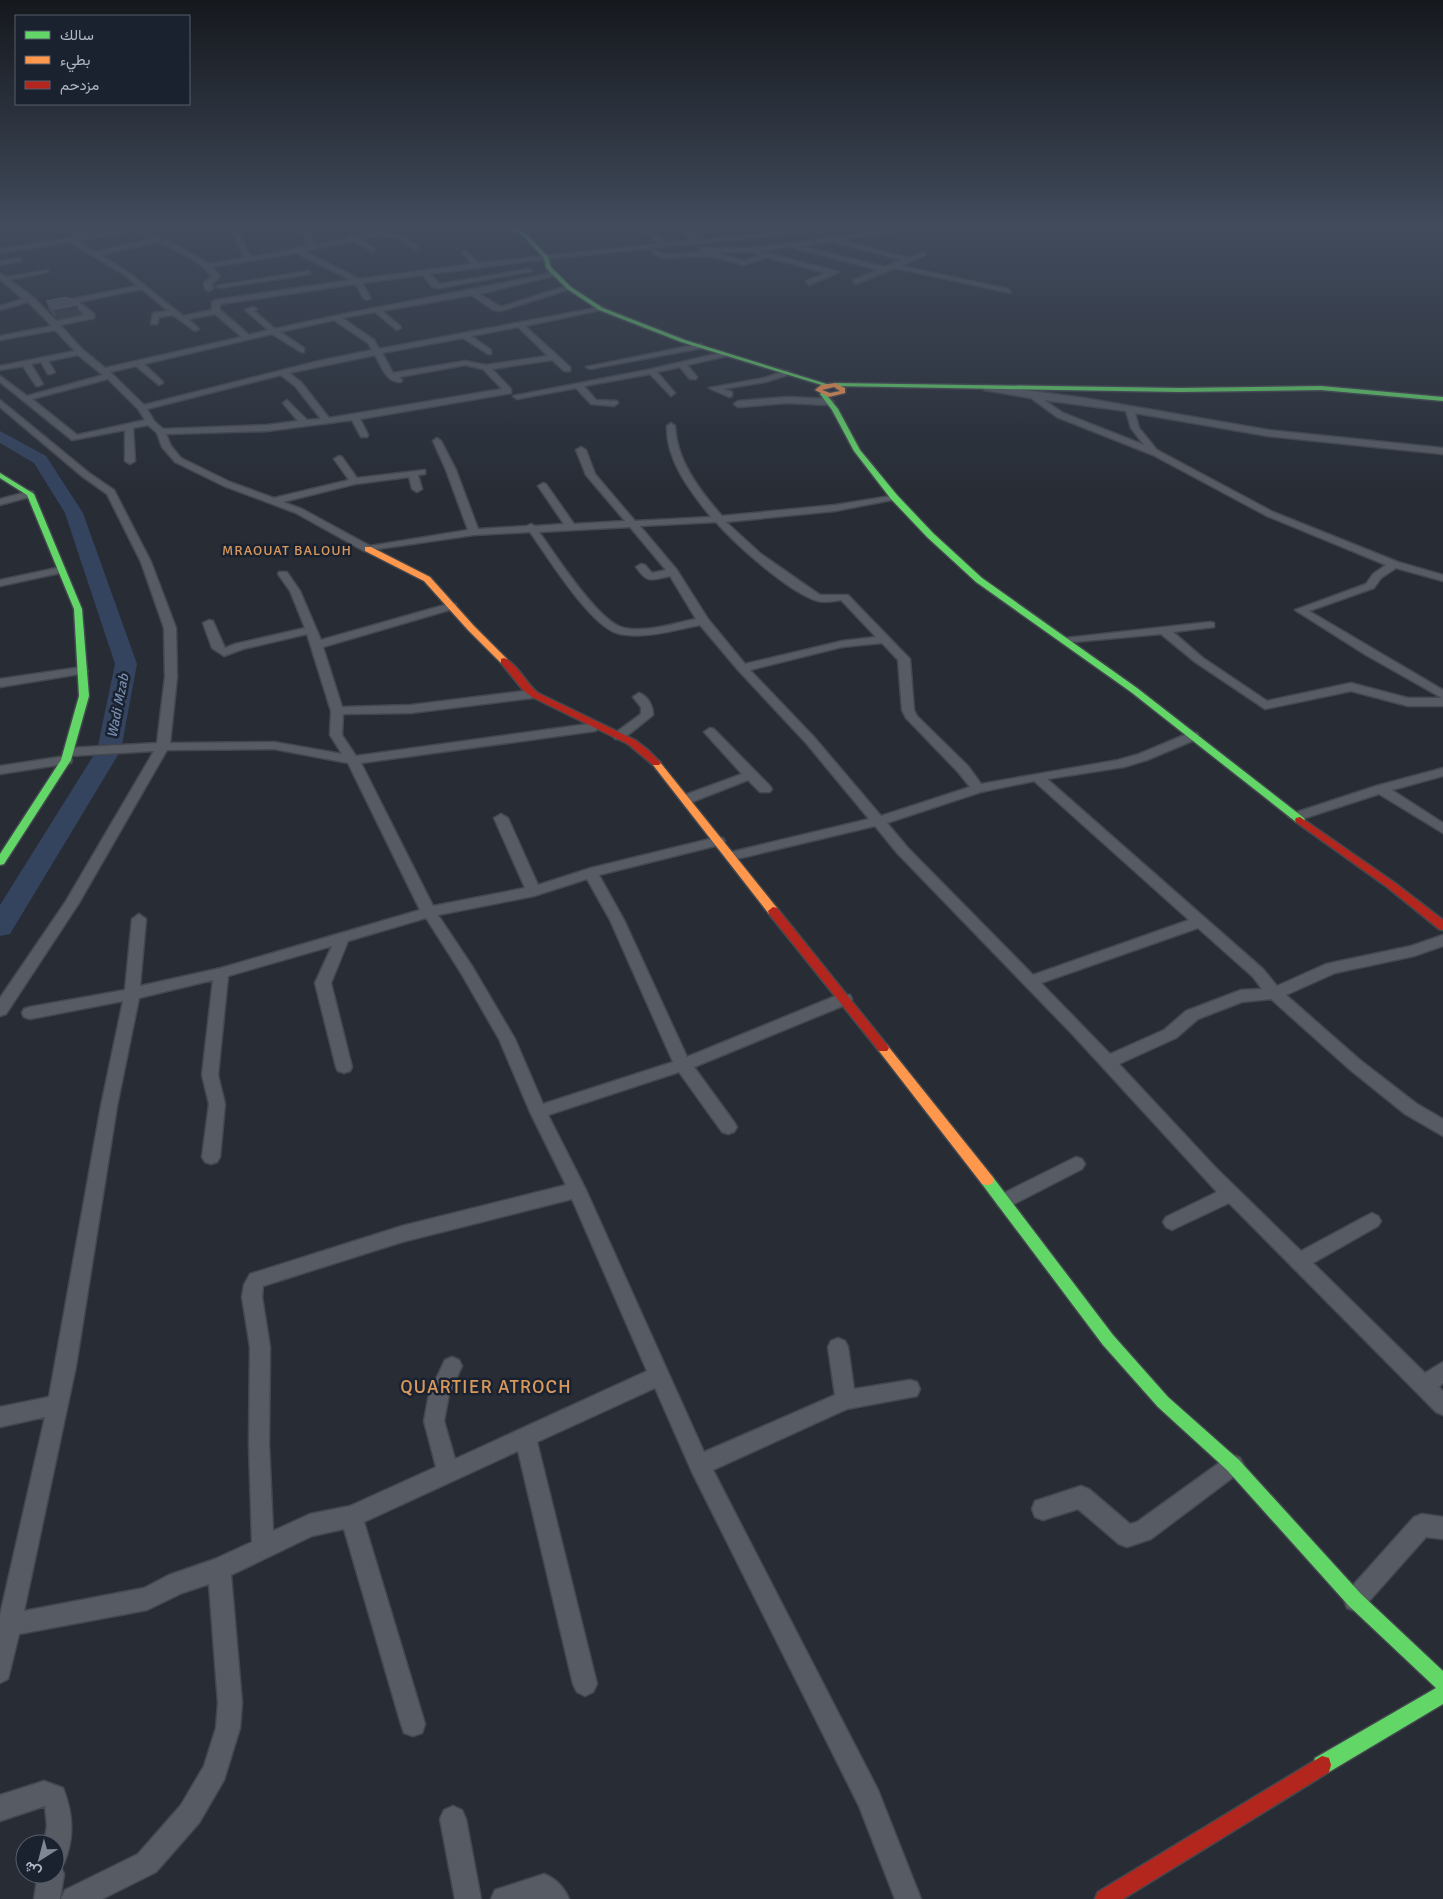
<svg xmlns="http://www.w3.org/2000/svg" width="1443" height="1899" font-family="Signika,Vazirmatn,sans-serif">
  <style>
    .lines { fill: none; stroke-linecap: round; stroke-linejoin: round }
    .river { fill: #34435e; fill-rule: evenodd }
    .street-casing { stroke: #43474e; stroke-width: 3 }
    .fast-casing { stroke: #43474e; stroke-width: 3 }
    .slow-casing { stroke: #43474e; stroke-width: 3 }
    .jam-casing { stroke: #43474e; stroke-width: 3 }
    .street { fill: #575b63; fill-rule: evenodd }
    .fast { fill: #63d668; fill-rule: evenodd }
    .slow { fill: #ff974d; fill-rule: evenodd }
    .jam { fill: #b3261e; fill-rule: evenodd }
    .wall { fill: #484c55 }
    .shaded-wall { fill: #363a43 }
    .building { fill: #535861; stroke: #626771 }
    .labels { text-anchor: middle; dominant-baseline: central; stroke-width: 5; stroke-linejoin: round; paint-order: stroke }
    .far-neighbourhood-label { font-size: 14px; letter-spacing: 1px; fill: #d6985c; stroke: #1a2230 }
    .far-water-label { font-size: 14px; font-style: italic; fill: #778cb0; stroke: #1a2230 }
    .near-neighbourhood-label { font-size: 19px; letter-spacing: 1px; fill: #d6985c; stroke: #1a2230 }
  </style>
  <rect width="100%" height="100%" fill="#272c35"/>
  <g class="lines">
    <path class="river" d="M0,431L46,456L83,513L137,664L121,750L10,934L0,936V905L97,750L115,664L65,513L34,463L0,443Z"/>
    <g class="street-casing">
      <path id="street" d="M67,226H74L87,235L135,227L159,226L143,230L182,248L208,264L245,258L232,232L235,230L238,232L251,257L309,246L304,235L296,226H303L310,234L315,245L349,238L348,236L351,234L356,236L404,226H416L384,234H400L418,247L416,250L397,237L381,236L382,235L360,239L375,249L373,252L354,241L304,251L359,279L472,264L462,253L465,251L479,263L659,244L639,226H646L666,243L694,240L676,226H683L701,240L818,228L816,231L545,259L430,274L440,284L529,269L532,271L440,288L432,287L423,275L362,283L371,298L367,300L363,298L356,284L220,304V310L249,335L268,330L245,310L253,307L257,309L254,311L275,329C368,307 462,293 555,272L557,275L479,294L501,307L566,286L573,288L501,311L493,310L472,295L382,311L400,326L401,328L397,330L375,312L342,318L374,340L379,349L601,307L605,309L525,326L570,367V371H564L552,360L492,369L511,389V393L360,419L368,435L367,437H361L352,420L267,431L166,434L171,446L181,458L230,482L274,498L349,480L334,459L339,456L342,457L357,478L425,470V474L418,475L422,489L417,492L412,489L409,477L355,484L283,502L302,509L370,546L468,530L446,470L433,441L437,438L441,441L456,470L478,529L527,526L531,524L535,526L564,524L538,486L543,483L546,484L574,524L625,521L586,475L576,450L581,447L586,450L595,474L635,521L711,517C690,491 666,460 667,426L671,423L675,426C676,460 700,491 722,516L835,505L897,495V499L835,511L726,522L761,554L820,595H848L910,659L914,710L917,716L968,766L981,784L1118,760L1139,754L1189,733H1197L1199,736L1197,739L1147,760L1124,767L1047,779L1263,969L1277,986L1326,964L1411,946L1443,935V946L1414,956L1335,973L1286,995L1360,1060L1417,1104L1443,1119V1136L1405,1114L1348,1068L1271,999L1242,1002L1198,1019L1176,1038L1119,1064L1216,1168L1301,1251L1366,1216L1372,1213L1378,1216L1381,1221L1378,1226L1313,1263L1425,1373L1443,1362V1383L1439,1387L1443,1391V1415L1436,1412L1229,1203L1178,1227L1172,1230L1166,1227L1163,1222L1166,1217L1217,1192L1073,1035L898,854L875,826L732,860L727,859L725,856L727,853L869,819L806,743L738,670L700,625C675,630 646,639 620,634C592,629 547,556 530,532L474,535L364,551L296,513L224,486L175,462L162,447L157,433L148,425L133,428L135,461L130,464L125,461V430L72,440L0,382V376L27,396L103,375L78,355L48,361L55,372L51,374H48L41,362L31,364L43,384L39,386H36L23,366L0,370V366L75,351L55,330L0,340V336L52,326L28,302L0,310V306L23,299L0,279V273L6,277L48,270V272L9,280L33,297L56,321L85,315L72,304L54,307L50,305L51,303L137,286L125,275L69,242L0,253V249L80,236ZM135,231L152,239L96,252L77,241ZM158,242C177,250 199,260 212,276L204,283L205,289L209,291L213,289L212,284L220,276L212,267L296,253L351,280L216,300L212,302V310L183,316L129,273L101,255ZM142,289L168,311L153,313L151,324H157L159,317L173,315L195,331L199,329L188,319L215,314L242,337L105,368L83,350L60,325L94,318V314L79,302ZM334,320L368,343L372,350L319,361L144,405L110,372L136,366L159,385L163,383L162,381L144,364L272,334L301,352H304V348L280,332ZM518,327L548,356L486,365L465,361L393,373L382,353L463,338L488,354H491V350L471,336ZM375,355C381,365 386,383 401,382L402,380L399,377L465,365L483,369L502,389L329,418L301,382L289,373ZM281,375L295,386L321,419L307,420L287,400L283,403L298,421L267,425L163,429L154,421L147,409ZM108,379L138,409L145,420L77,435L32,399ZM716,522C735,544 791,594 818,601C825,603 834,601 841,600L876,637L842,641L745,664L708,619L677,570L640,526ZM630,527L666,570L652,573L645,565L641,564L636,567C648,584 651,580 670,576L696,619C675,623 646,633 624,628C599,623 555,554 539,532ZM882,643L898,660L902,710L906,718L958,772L970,787L881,816L814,737L750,670L842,647ZM1034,781L1189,920L1033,975L908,848L887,823L981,792ZM1198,928L1253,977L1262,989L1241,990L1186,1011L1164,1030L1110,1054L1041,983Z
        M917,226H934L840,240L908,258L925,253V255L901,266L1008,289L1011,293L895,268L856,284L853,280L879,270L795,248L794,246L759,251L839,272L809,285L806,281L826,273L767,257L744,265L710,256L661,258L652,252L655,250L662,254L711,252L699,250L702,248H752ZM837,241V243L902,260L885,267L800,246ZM713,252H752L760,255L744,261Z
        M19,258L21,261L0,265V261Z
        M309,271L311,274L220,288L216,286Z
        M699,344H702V348L590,369L586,367Z
        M724,352L728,354L727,356L687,365L697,377L696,379H690L680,367L657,372L675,393L671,396L650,374L584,386L596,400L617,401L618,403L614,406L591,404L576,388L517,399L513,396L652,369Z
        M785,371H788V375L765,382L723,389L732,392V396L729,397L709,388L764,378Z
        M987,385L1084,398L1268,430L1443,448V454L1268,436L1135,413L1139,428L1157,450L1273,512L1398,562L1443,575V581L1396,568L1381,578L1374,588L1309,611L1443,690V706H1408L1351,691L1265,709L1195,662L1161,634L1062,643L1060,641L1066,638L1210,622L1214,623V627L1173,632L1203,658L1267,701L1351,683L1408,698H1442L1366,655L1295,610L1366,584L1373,574L1386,565L1267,516L1153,455L1057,417L1031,398L984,390L983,388ZM1044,400L1126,411L1131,428L1144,445L1063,413Z
        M787,397L830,399L834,402L830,405L787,403L738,407L734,404L738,401Z
        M0,400L89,473L114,490L151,562L176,628L177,677L170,743L274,742L342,754L330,735L331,711L307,634L243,649L224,656L212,648L203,623L209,620L213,621L225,648L235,644L305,628L290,591L278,574L279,572H287L300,591L321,640L448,604H456V608L323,647L342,707L411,705L533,690L539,694L533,698L411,713L343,714L342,735L356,756L595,723L601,727L595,731L361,763L433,906L525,888L494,818L501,814L508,818L538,885L591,868L718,837L723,838L725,841L723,844L599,875L624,920L687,1057L838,995H850L852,999L850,1003L694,1067L734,1122L737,1127L734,1132L728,1134L722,1132L679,1072L548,1115L586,1190L704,1452L835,1395L828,1347L831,1341L838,1338L845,1341L848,1347L854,1389L910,1380L917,1382L920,1389L917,1396L847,1409L713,1470L878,1790L921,1899H895L859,1806L692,1472L655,1388L537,1442L597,1684L593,1692L585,1696L577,1692L573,1684L518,1451L364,1522L425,1724L422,1733L413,1736L404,1733L401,1724L344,1529L312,1536L231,1575L242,1703L240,1728L224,1780L199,1823L156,1872L102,1899H61L65,1890L138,1854L181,1805L204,1766L216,1728L218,1703L209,1584L182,1593L147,1610L19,1634L8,1679L0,1683V1615L45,1417L0,1427V1407L49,1397L101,1106L123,1001L30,1019L24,1017L22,1013L24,1009L30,1007L125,990L132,919L139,914L146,919L140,986L221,968L420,910L348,763L274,749L167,750L79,903L6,1014L0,1016V998L66,901L154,751L69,756L63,752L69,748L157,743L165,677L164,628L141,562L107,494L83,477L0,407ZM587,879L610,920L673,1062L543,1104L515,1039L472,966L438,915L534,896ZM426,918L461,973L499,1039L530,1112L566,1185L402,1226L250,1274L244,1285L242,1297L250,1347L249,1444L252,1542L215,1559L169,1575L144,1588L24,1611L76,1366L117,1106L139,998L213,980L202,1075L209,1104L202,1157L205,1162L211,1164L217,1162L220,1157L225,1104L218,1075L228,976L332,946L315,983L336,1067L338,1071L344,1073L350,1071L352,1067L331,983L348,941ZM572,1199L647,1371L455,1459L444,1421L449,1394L462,1366L459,1360L452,1357L445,1360L429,1394L424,1421L436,1467L350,1506L310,1514L273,1531L269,1444L270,1347L262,1297L263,1286L402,1242Z
        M30,491L33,492V496L0,505V499Z
        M61,567L65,568V572L0,586V580Z
        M82,667L88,671L86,673L0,687V679Z
        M639,693C648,696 653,706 653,715L623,739H615L613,736L615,733L641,714V707L633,697Z
        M710,728L714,729L770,786L772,789L770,792H760L748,780L692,802H682L680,799L682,796L742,774L704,732Z
        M66,756L72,760L71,763L0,774V766Z
        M1443,768V776L1392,790L1443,823V833L1379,794L1296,821L1289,817L1291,814L1376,786Z
        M1076,1157L1082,1159L1085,1164L1082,1169L1010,1206L1004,1208L998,1206L995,1201L998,1196Z
        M1233,1455L1240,1458L1244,1465L1240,1472L1151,1539L1127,1547L1119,1544L1078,1509L1043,1520L1035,1517L1032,1509L1035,1501L1081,1486L1089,1489L1130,1524L1137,1522L1226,1458Z
        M1422,1514L1443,1517V1539L1426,1537L1363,1608L1355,1611L1347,1608L1344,1600L1347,1592L1414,1517Z
        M44,1781L63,1788C73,1813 75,1837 64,1863L60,1865L64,1874L60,1899H34L38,1874H55V1844H44L47,1826L45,1806L0,1821V1795Z
        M453,1806L462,1810L466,1819L481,1899H455L440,1819L444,1810Z
        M544,1874C556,1879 564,1887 569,1899H491L495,1890Z"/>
    </g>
    <g class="fast-casing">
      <path id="fast" d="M510,226H515L528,235L548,257L551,267L571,287L603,308L685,340L830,385L825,386L681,342L599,310L567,289L546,268L544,258L524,237Z
        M835,383L1180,388L1321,386L1443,397V401L1321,390L1180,392L833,386L832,385Z
        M821,393H825L838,409L860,450L897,495L933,533L982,578L1137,688L1304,818L1305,820L1304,822H1296L1131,692L976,582L927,537L891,499L854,451L832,410L820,394Z
        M0,473L34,494L82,609L89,696L71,760L4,864L0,865V854L61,760L79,696L74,609L27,495L0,478Z
        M987,1175L992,1176L1113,1335L1168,1397L1239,1460L1361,1594L1443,1671V1704L1329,1772L1322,1774L1315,1772L1313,1765L1315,1758L1436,1688L1349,1606L1227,1470L1158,1407L1103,1345L982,1184L980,1180L982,1176Z"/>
    </g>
    <g class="slow-casing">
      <path id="slow" d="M835,383L845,388V393L829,397L815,390L821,385ZM834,387L840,391L830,393L822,390Z
        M365,547H371L430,577L474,626L507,659V663H501L468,630L424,581L365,551Z
        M656,760L659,761L777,908L778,911L777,914H769L653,765V761Z
        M883,1043L887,1045L992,1176L994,1180L992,1184L987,1185L982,1184L879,1051L877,1048L879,1045Z"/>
    </g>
    <g class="jam-casing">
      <path id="jam" d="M504,658C518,664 526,684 538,693L635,740L648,750L661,763L659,765H653L628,744L532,697L523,690L501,663V659Z
        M1300,817L1395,883L1443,920V930L1439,929L1387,887L1296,822L1295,820L1296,818Z
        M773,907L777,908L887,1045L889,1048L887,1051H879L769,914L768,911Z
        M1322,1756L1329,1758L1331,1765L1329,1772L1123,1899H1095L1098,1892Z"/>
    </g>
    <use href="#street" class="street"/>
    <use href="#fast" class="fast"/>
    <use href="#slow" class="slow"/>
    <use href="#jam" class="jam"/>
  </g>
  <path class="wall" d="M46,301L77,305L80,314L57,319L49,310Z"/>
  <path class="shaded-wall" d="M77,305L80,314L57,319L54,309Z"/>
  <path class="building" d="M67,297L77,305L54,309L46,301Z"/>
  <linearGradient id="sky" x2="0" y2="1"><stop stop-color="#15181d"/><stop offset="0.46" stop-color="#414b5c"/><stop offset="1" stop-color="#414b5c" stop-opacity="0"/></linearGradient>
  <rect width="1443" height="492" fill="url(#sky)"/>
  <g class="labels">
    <g class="far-neighbourhood-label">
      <text x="287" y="550">MRAOUAT BALOUH</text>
    </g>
    <g class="far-water-label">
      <text transform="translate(118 706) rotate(-79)">Wadi Mzab</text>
    </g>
    <g class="near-neighbourhood-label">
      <text x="486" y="1387">QUARTIER ATROCH</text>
    </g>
  </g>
  <rect x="15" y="15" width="175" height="90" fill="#1a2230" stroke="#565e6c"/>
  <rect x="25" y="31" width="25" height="8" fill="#63d668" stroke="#565e6c"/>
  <text x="60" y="40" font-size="15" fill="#b0b8c7">سالك</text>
  <rect x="25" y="56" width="25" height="8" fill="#ff974d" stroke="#565e6c"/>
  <text x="60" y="65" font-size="15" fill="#b0b8c7">بطيء</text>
  <rect x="25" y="81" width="25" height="8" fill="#b3261e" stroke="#565e6c"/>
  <text x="60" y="90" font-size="15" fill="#b0b8c7">مزدحم</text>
  <g transform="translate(40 1859) rotate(216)"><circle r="24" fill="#1a2230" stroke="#565e6c"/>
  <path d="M0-4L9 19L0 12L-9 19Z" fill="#808794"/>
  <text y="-8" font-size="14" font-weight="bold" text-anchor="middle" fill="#b0b8c7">ش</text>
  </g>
</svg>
